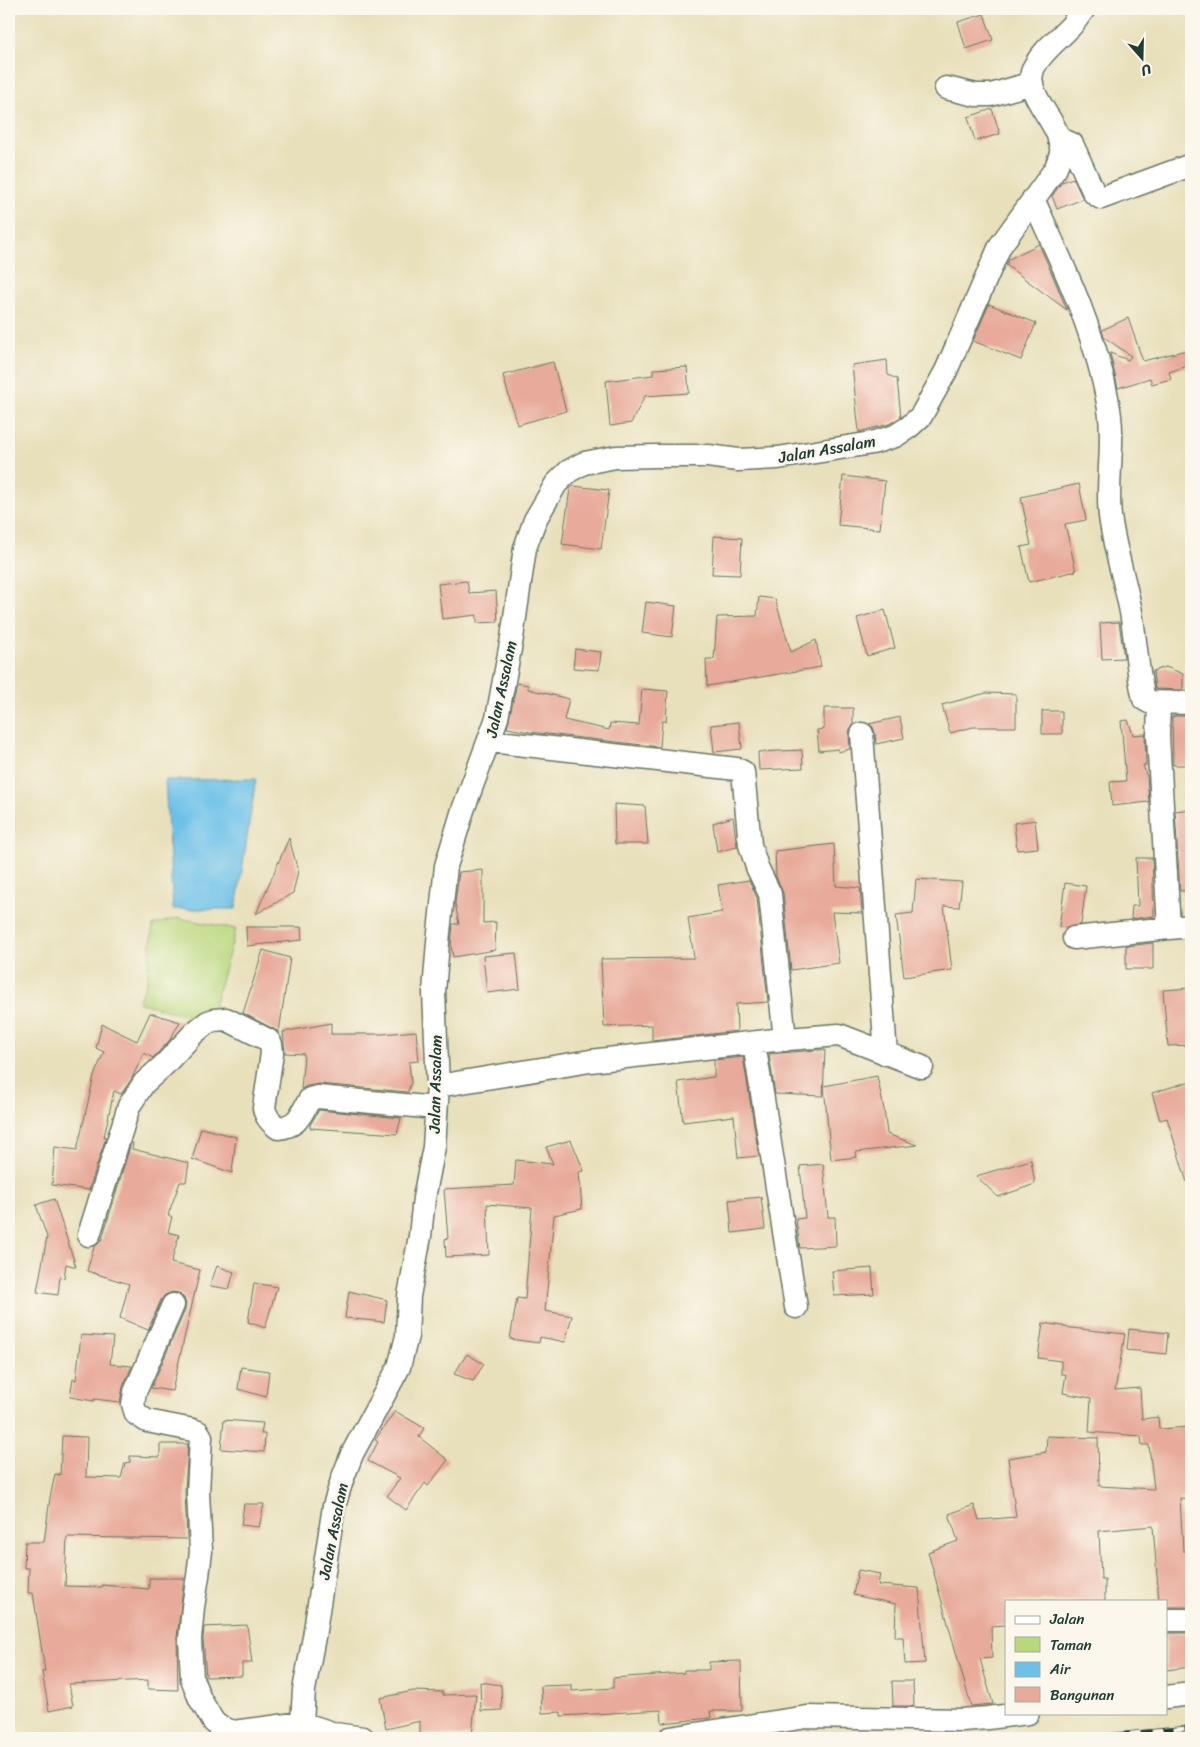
<svg xmlns="http://www.w3.org/2000/svg" width="1200" height="1747" font-family="Sriracha,sans-serif">
  <style>
    .green { fill: #b9d87e; stroke: #6c8a59 }
    .water { fill: #6dc1e9; stroke: #467f8e }
    .building { fill: #e8aa9a }
    .lines { fill: none; stroke-linecap: round; stroke-linejoin: round }
    .minor-casing { stroke: #657663; stroke-width: 25 }
    .minor { stroke: #fff; stroke-width: 22 }
    .rail-casing { stroke: #1f3d34; stroke-width: 5.5 }
    .rail { stroke: #fbf7ec; stroke-width: 4; stroke-dasharray: 11; stroke-linecap: butt }
    .labels { text-anchor: middle; dominant-baseline: central; stroke-width: 5; stroke-linejoin: round; paint-order: stroke }
    .street-label { font-size: 16px; fill: #1f3d34; stroke: #fbf7ec }
  </style>
  <rect width="100%" height="100%" fill="#fbf7ec"/>
  <filter id="ink" filterUnits="userSpaceOnUse"><feTurbulence type="fractalNoise" baseFrequency=".02" numOctaves="2"/><feDisplacementMap in="SourceGraphic" scale="10" xChannelSelector="R" yChannelSelector="G"/><feConvolveMatrix kernelMatrix="1 2 1 2 8 2 1 2 1" color-interpolation-filters="sRGB"/></filter>
  <filter id="wash" filterUnits="userSpaceOnUse"><feTurbulence type="fractalNoise" baseFrequency=".0096" numOctaves="4" result="noise"/><feDisplacementMap in="SourceGraphic" scale="20" xChannelSelector="R" yChannelSelector="G"/><feGaussianBlur stdDeviation="1.12" result="paint"/><feColorMatrix in="noise" values="0 0 0 0 0 0 0 0 0 0 0 0 0 0 0 0 0 1.4 0 .05"/><feComposite in="paint" operator="in"/></filter>
  <g filter="url(#wash)">
    <rect width="100%" height="100%" fill="#e8e0bb"/>
    <path class="green" d="M178,918L236,929L212,1012L199,1019L138,1002L147,981L153,925Z"/>
    <path class="water" d="M256,779L236,909H173L165,780Z"/>
    <g id="blocks">
      <path class="building" d="M984,14L993,40L966,49L958,22Z
        M992,109L1000,134L975,141L968,117Z
        M1073,178L1083,199L1057,209L1052,196L1062,182Z
        M1039,244L1055,281L1067,310L1006,265L1009,259Z
        M989,304L1036,323L1021,360L973,341Z
        M1128,318L1143,361L1191,349V365L1169,372L1171,379L1152,384L1150,378L1118,388L1110,353L1128,360L1131,356L1104,337L1102,330Z
        M887,360L888,375L897,379L901,417L889,424L859,432L852,365Z
        M553,362L566,411L517,425L503,375Z
        M687,367L689,393L645,396L631,423L610,426L606,381L653,375V369Z
        M843,476L885,481L880,529L838,525Z
        M1079,484L1086,520L1065,524L1076,571L1029,582L1021,547L1031,545L1021,497Z
        M573,486L609,490L601,549L562,544L570,489Z
        M714,536L742,538L740,575L712,574Z
        M467,581L469,593L496,591L498,622L477,623V615L442,619L438,584Z
        M759,597L775,599L791,652L816,640L821,667L707,686L706,659H714L717,617L757,616Z
        M646,602L676,606L672,637L642,633Z
        M885,610L895,648L867,656L857,618Z
        M1119,622L1124,658L1102,659L1100,623Z
        M575,649L601,652L599,670L573,668Z
        M1166,667L1183,674V690L1155,689L1153,671Z
        M517,683L528,685V689L569,699L564,720L609,730L610,723L639,725L642,689L668,691L666,721H662L660,747L530,732L507,728Z
        M986,693L1016,694V727H973L950,733L942,705Z
        M824,708H853V725L850,729L849,734L850,749L838,752V749L819,751L817,730L824,729Z
        M1042,711H1062V734H1042Z
        M1176,716H1191V765H1173L1172,717Z
        M900,717L904,738L876,744L875,733L873,727L869,724Z
        M1128,720L1133,735L1145,734L1146,765H1143L1147,777L1149,802L1112,806L1110,782L1126,781L1121,721Z
        M739,722L742,749L714,752L711,725Z
        M802,750L803,768L759,770L758,752Z
        M614,804L645,806L648,844H615Z
        M1191,809V890L1180,891L1175,811Z
        M733,817L737,847L717,852L713,823Z
        M1035,820L1038,848L1017,850L1014,823Z
        M289,838L298,871L293,893L256,914Z
        M834,844L836,886L860,888L862,913L832,912L839,963L791,970L783,893L776,876L775,851Z
        M1136,858H1152L1154,916L1131,919L1132,906H1138Z
        M483,870V923L496,922L495,950L453,957L451,945L453,924H459L455,903L459,872Z
        M916,879L962,882L959,907L944,906L952,970L904,977L896,915L913,913Z
        M749,880L757,898L768,1002L736,1004L737,1031L652,1041V1025L604,1027L601,959L694,958L688,918L722,912L718,885Z
        M1065,883L1086,886L1081,924L1066,928L1059,927Z
        M246,927H301L302,940L247,946Z
        M1153,943V969H1126V946Z
        M263,950L290,958L279,1032L243,1013Z
        M516,953L520,989L487,993L483,956Z
        M1191,988V1045L1168,1046L1163,990Z
        M150,1013L180,1022L169,1041L153,1058L144,1053L131,1080L121,1094L114,1091L104,1137H106L89,1190L52,1185L55,1147L77,1150L94,1076L104,1052L96,1048L102,1024L137,1041Z
        M331,1023V1034H382L416,1031L419,1061L409,1062L411,1083L408,1092L319,1084L307,1086L301,1089L304,1054L285,1053L283,1032Z
        M816,1050H825L823,1096L775,1094L769,1054Z
        M743,1057L759,1156L738,1158L734,1116L683,1122L678,1082L714,1077V1060Z
        M877,1076L884,1109L887,1134L917,1145L856,1152L857,1157L831,1160L824,1086Z
        M1191,1081V1181L1187,1182L1167,1118L1160,1120L1152,1093Z
        M319,1110L401,1118L397,1134L310,1128V1125Z
        M201,1128L236,1137L232,1173L192,1159Z
        M571,1140L584,1171L579,1172L582,1209L554,1215L545,1311L572,1316L565,1342L540,1337L539,1343L510,1339L517,1298L525,1299L532,1208L487,1204L489,1255L446,1257L445,1239L448,1238L444,1189L514,1185L516,1160L553,1164L546,1147Z
        M131,1143H133L132,1149L189,1163L186,1182H180L168,1215L172,1217L168,1232L179,1235L171,1263L200,1270L172,1391L151,1388L185,1310L186,1304L184,1298L179,1293L172,1292L165,1295L161,1300L148,1330L120,1318L129,1284L87,1271L94,1247L98,1244L102,1239Z
        M1031,1160L1035,1184L998,1197L976,1176Z
        M823,1164L828,1217H835L836,1246L800,1248L796,1219L805,1218L800,1166Z
        M761,1197L765,1229L732,1233L729,1200Z
        M54,1199L76,1267L66,1264L64,1278L60,1277L58,1295L37,1292L47,1237L36,1205Z
        M217,1266L234,1272L229,1289L210,1286Z
        M872,1268L874,1294L834,1296L832,1271Z
        M254,1283L277,1287L265,1328L248,1322Z
        M349,1291L387,1300L384,1322L345,1318Z
        M1043,1323L1063,1326V1327L1125,1334L1115,1390L1140,1388L1142,1419L1158,1417L1159,1429L1191,1427V1499L1180,1498L1183,1551H1191V1607H1166V1601H1159L1153,1526L1099,1531L1101,1579H1105V1601H1006V1625L991,1626L992,1658L980,1659L993,1704L971,1706L928,1552L958,1541L949,1514L974,1505L979,1520L1016,1517L1008,1458L1046,1452L1047,1436L1098,1438L1099,1486L1154,1489L1149,1445H1142L1141,1436L1089,1432L1091,1398L1063,1393L1066,1374H1061V1361L1038,1358Z
        M1129,1329L1168,1333L1166,1354L1127,1350Z
        M81,1335L113,1337L110,1364L132,1366L123,1387L120,1402L94,1399V1401L70,1397L73,1379L76,1380Z
        M467,1354L484,1364L473,1381L454,1374Z
        M241,1367L269,1371L266,1397L238,1389Z
        M395,1411L424,1428L419,1437L448,1460L428,1486L425,1483L406,1510L387,1496L400,1478L368,1461L378,1442L375,1440Z
        M224,1420L263,1423L261,1434H265L264,1452L221,1449Z
        M62,1436L87,1437L86,1477L121,1478L125,1463L130,1462V1456L160,1457V1444H188L185,1491L187,1539L67,1537L65,1586L102,1587V1585L149,1589V1578H184L177,1638L178,1690L148,1689V1680L69,1684L73,1706L49,1711L42,1672L45,1671L33,1593H28L29,1568H24L25,1542H44L50,1498L55,1474L60,1475Z
        M244,1504H264L259,1527L241,1525Z
        M858,1570L880,1574L878,1585L919,1588L925,1663L905,1664L903,1637H895L896,1604L853,1595Z
        M247,1625L252,1663H242V1676L206,1677L203,1639L204,1627Z
        M1166,1633H1191V1667L1166,1670Z
        M741,1661L742,1711H710L711,1718L662,1723L661,1710L561,1716V1712L542,1713L541,1686L572,1685V1691L613,1688V1678L684,1673V1670H709V1662Z
        M892,1681H913L914,1706H893Z
        M480,1682L501,1685L502,1710L481,1711Z
        M413,1691L443,1692V1695L476,1694L472,1736L420,1734V1721L386,1729L380,1698Z"/>
    </g>
  </g>
  <g filter="url(#ink)">
    <use href="#blocks" fill-opacity="0" stroke="#657663" stroke-width="1"/>
    <g class="lines">
      <g class="minor-casing">
        <path id="minor" d="M946,88L976,95H991L1032,83
          M1059,140L1065,141L1072,144L1094,193L1101,198L1191,165
          M1033,199C1064,267 1097,335 1109,409C1115,445 1106,480 1110,516C1114,548 1125,580 1131,612C1136,641 1137,671 1144,699L1149,702L1191,703
          M1159,703L1158,736L1169,928L1191,926
          M862,734L886,1054
          M490,741L737,769L743,772L750,845L757,867L770,894L785,1040
          M1074,938L1169,928
          M754,1043L796,1307
          M438,1086L590,1061L775,1040L839,1035L922,1067
          M89,1235L129,1106L144,1083L164,1065L195,1032L208,1022L214,1020L226,1019L268,1040L271,1044L272,1053L264,1108C266,1118 271,1122 278,1128C299,1126 300,1115 310,1099L318,1097L436,1108
          M173,1305L135,1392L133,1404L136,1414L147,1421L193,1430L198,1432L201,1437L198,1492L201,1551L198,1576L193,1607L190,1639L192,1679L200,1699L213,1721L218,1726L233,1732L302,1723L335,1734L363,1738
          M1166,1620H1191
          M1166,1697L1191,1694
          M302,1723L304,1690L314,1637L334,1506L342,1480L352,1454L399,1367L407,1336L409,1296L420,1236L424,1198L434,1147L438,1086L434,992L438,942L446,866L463,810L497,718L512,638L525,548L535,520L556,484L569,471L584,463L616,457L656,456H708L738,460L778,458L872,443L895,436L909,427L921,416L946,371L1000,246L1056,168C1057,163 1060,158 1061,153C1064,123 1020,95 1034,67C1042,51 1058,40 1070,27C1075,22 1079,15 1084,9
          M670,1738L807,1717L962,1720L988,1718L1028,1713"/>
      </g>
      <use href="#minor" class="minor"/>
      <g class="rail-casing">
        <path id="rail" d="M1086,1738L1191,1728"/>
      </g>
      <use href="#rail" class="rail"/>
    </g>
  </g>
  <g class="labels">
    <g class="street-label">
      <text transform="translate(827 449) rotate(-10)">Jalan Assalam</text>
      <text transform="translate(501 689) rotate(-78)">Jalan Assalam</text>
      <text transform="translate(435 1084) rotate(-89)">Jalan Assalam</text>
      <text transform="translate(333 1531) rotate(-79)">Jalan Assalam</text>
    </g>
  </g>
  <rect width="1200" height="1747" fill="none" stroke="#fbf7ec" stroke-width="30"/>
  <rect x="1005" y="1600" width="162" height="115" fill="#fbf7ec" stroke="#a3ada2"/>
  <rect x="1015" y="1616" width="25" height="8" fill="#ffffff" stroke="#a3ada2"/>
  <text x="1050" y="1624" font-size="15" fill="#1f3d34">Jalan</text>
  <rect x="1015" y="1637" width="25" height="15" fill="#b9d87e" stroke="#a3ada2"/>
  <text x="1050" y="1650" font-size="15" fill="#1f3d34">Taman</text>
  <rect x="1015" y="1662" width="25" height="15" fill="#6dc1e9" stroke="#a3ada2"/>
  <text x="1050" y="1674" font-size="15" fill="#1f3d34">Air</text>
  <rect x="1015" y="1687" width="25" height="15" fill="#e8aa9a" stroke="#a3ada2"/>
  <text x="1050" y="1700" font-size="15" fill="#1f3d34">Bangunan</text>
  <g transform="translate(1142 58) rotate(160)" stroke="#fbf7ec" stroke-width="4" paint-order="stroke">
  <path d="M0-4L9 19L0 12L-9 19Z" fill="#1f3d34"/>
  <text y="-8" font-size="14" font-weight="bold" text-anchor="middle" fill="#1f3d34">U</text>
  </g>
</svg>
